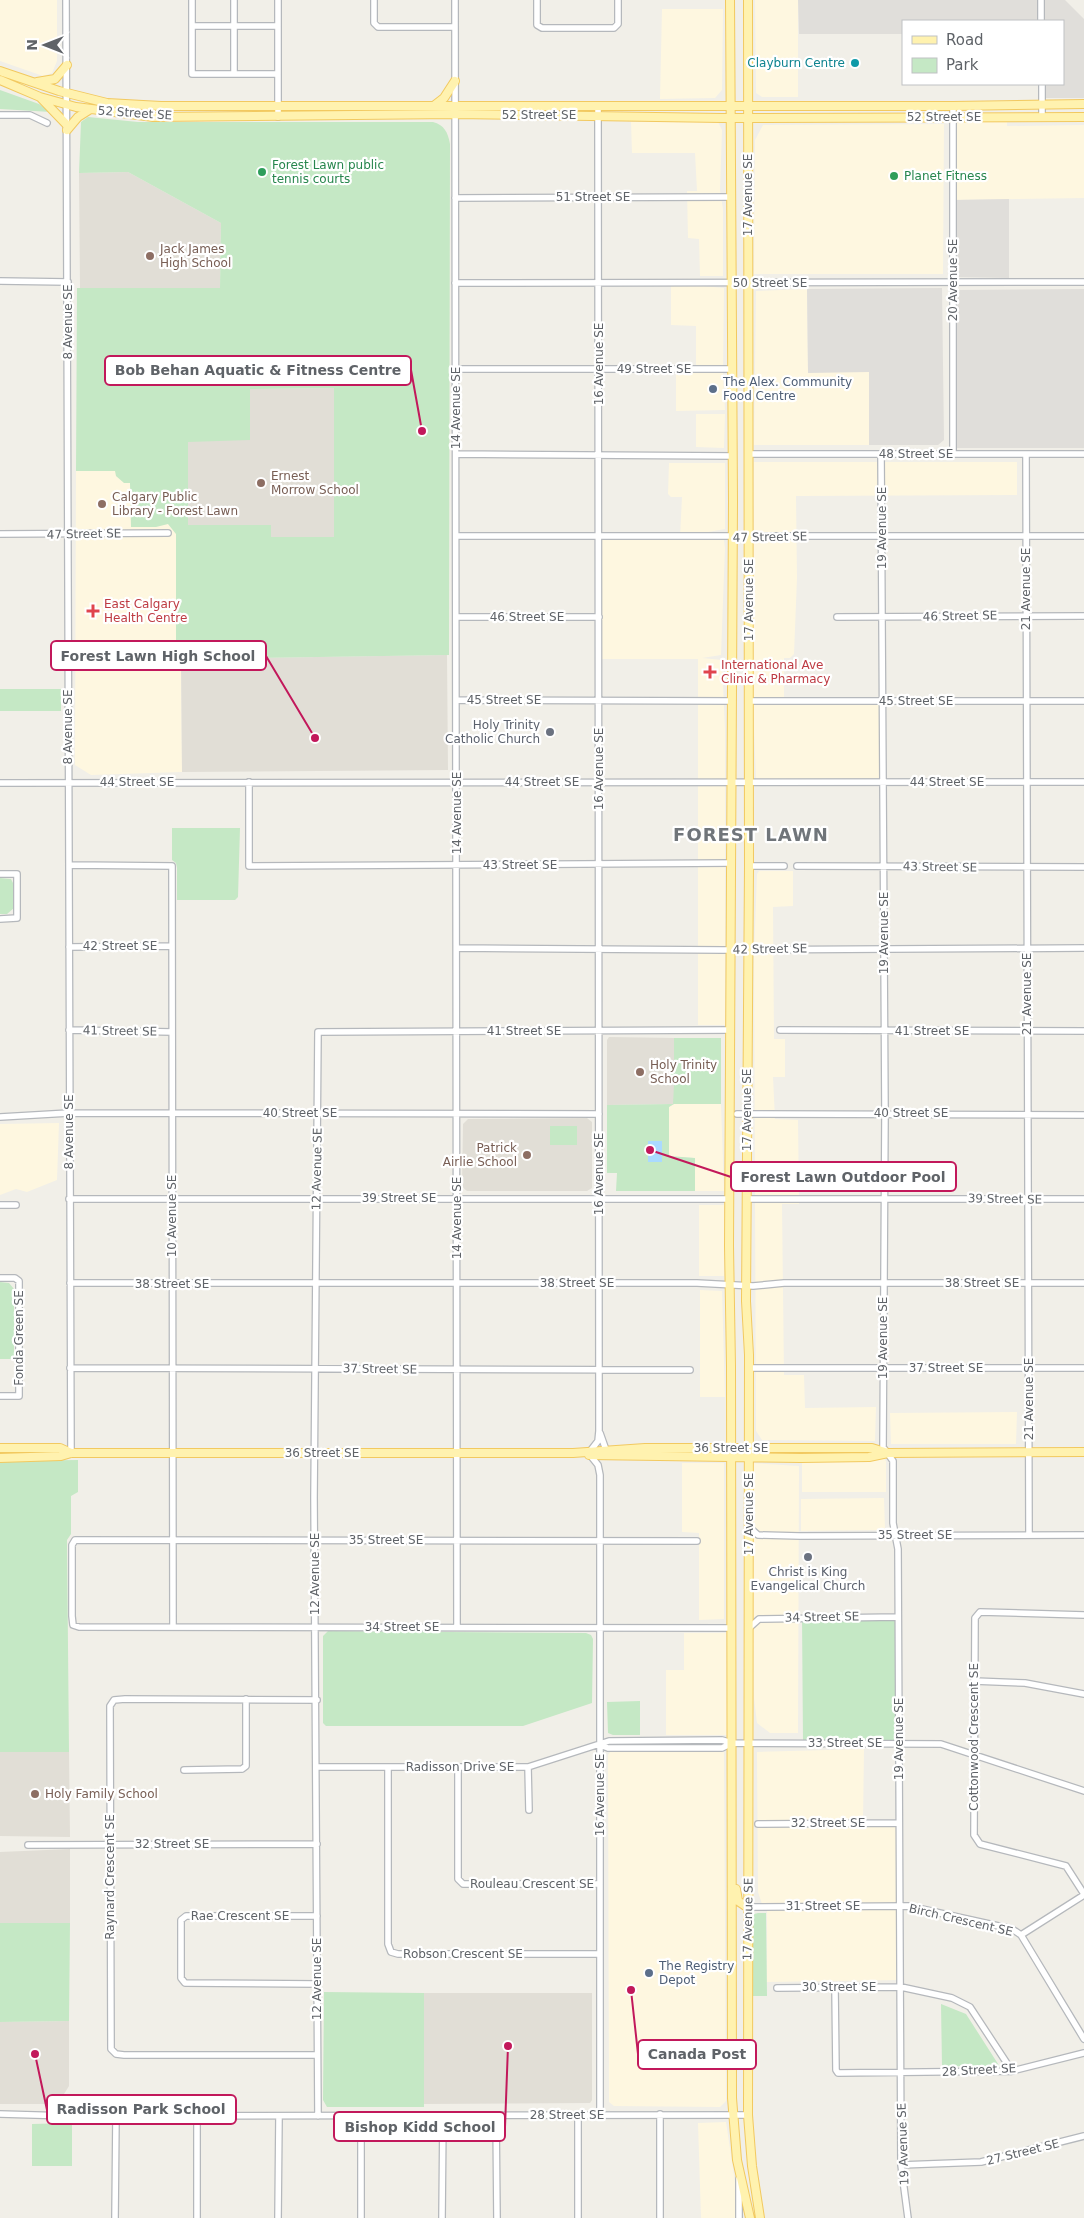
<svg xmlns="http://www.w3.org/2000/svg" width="1084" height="2218" font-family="'DejaVu Sans',sans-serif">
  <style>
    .commercial { fill: #fef7e0 }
    .industrial { fill: #e0deda }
    .education { fill: #e1ded6 }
    .green { fill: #c5e8c5; fill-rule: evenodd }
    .water { fill: #aadaff }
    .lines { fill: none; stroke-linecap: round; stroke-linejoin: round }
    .minor-casing { stroke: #b5b8bc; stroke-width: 8 }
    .major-casing { stroke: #f2c960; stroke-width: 10 }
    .minor { stroke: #fff; stroke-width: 5.5 }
    .major { stroke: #fff2af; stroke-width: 8 }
    .culture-dot { fill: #0f9aa8; stroke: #fff; stroke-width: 2 }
    .leisure-dot { fill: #2e9e5b; stroke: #fff; stroke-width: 2 }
    .education-dot { fill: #8d6e63; stroke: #fff; stroke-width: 2 }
    .service-dot { fill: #5c6f8a; stroke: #fff; stroke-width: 2 }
    .health-dot { fill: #e0444e; stroke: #fff; stroke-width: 2 }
    .worship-dot { fill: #6b7280; stroke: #fff; stroke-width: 2 }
    .labels { text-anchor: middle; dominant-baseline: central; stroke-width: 4.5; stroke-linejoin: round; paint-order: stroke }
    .culture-label { font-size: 12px; fill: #0d838f; stroke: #fff; text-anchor: end }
    .street-label { font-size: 12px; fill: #5f6368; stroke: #fff }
    .leisure-label { font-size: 12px; fill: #27864d; stroke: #fff; text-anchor: start }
    .education-label { font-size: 12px; fill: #785e54; stroke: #fff; text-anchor: start }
    .service-label { font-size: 12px; fill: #4e5e75; stroke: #fff; text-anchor: start }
    .health-label { font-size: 12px; fill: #be3a42; stroke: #fff; text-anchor: start }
    .worship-label { font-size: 12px; fill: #5b616d; stroke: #fff; text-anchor: end }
    .district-label { font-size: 18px; font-weight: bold; letter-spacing: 1px; fill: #70757a; stroke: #fff }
    .leader { fill: none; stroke: #c2185b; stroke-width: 2 }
    .callout-dot { fill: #c2185b; stroke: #fff; stroke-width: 2 }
    .callout { fill: #fff; stroke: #c2185b; stroke-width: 2 }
    .callout-label { font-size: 14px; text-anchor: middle; font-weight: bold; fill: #5f6368 }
  </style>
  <rect width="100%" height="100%" fill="#f1efe8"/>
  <path class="commercial" d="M0,0H57V61L52,73L43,76L0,61Z
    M755,0H798V97H762L756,93Z
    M662,9H723L722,90L715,98L660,99Z
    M631,122H718L722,130L720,190L723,209V276H700L699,239L688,238L687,191H697L695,153H632Z
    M966,122H1007V126L1084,125V198L953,200V124Z
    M944,124L943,274H754L755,140L763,125Z
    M671,283L724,288L723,376L725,410L676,411V369L696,368V326L671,325Z
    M807,289L808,372H869V445H754L756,291Z
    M696,414H725L724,448L696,447Z
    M754,462H1017V495L796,496L797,578L794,654L790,658H784V701H883V782L756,780L753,702Z
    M669,463H725V529L686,536L724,540L725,548L721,655L702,658L722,660L725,730V1025H698V659H599V536L680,537L682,497H671L668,494Z
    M76,471H116L130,483L162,524H168L176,533V657L181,659L182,772L91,775L75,765Z
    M759,871H793V906L773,907L774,1039H785V1077H773L775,1119L798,1120L799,1204H782L784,1375H804L805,1408L876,1407L875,1441L762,1440L756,1431L754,955L757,874Z
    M674,1104H721L724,1191H695V1158L669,1156V1107Z
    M59,1123L57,1180L27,1192L16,1189L0,1195V1124Z
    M699,1205H724V1276H699Z
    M700,1290L722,1291L725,1397H700Z
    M1017,1412L1016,1444H891L890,1413Z
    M884,1459L886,1461V1492H802V1462Z
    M682,1463H724V1619L699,1620V1533L682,1532Z
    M751,1463L799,1466L798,1733H770L757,1723L754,1698Z
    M884,1498L885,1530L801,1531V1499Z
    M684,1633H726L727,1735H666V1670H684Z
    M864,1749L863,1823H898L901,1980L767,1982V1907H763L758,1892L757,1752Z
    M611,1751L724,1752L726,2101L720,2107L614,2106L609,2102L608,1755Z
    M726,2122L735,2182V2218H701L698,2123Z"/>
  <path class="industrial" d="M798,0H1065L1084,19V98H1044L1042,84H1063V21H903V34H799Z
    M1009,199V278L956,277L953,200Z
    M942,288L944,440L938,445H869V372L808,373L807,289Z
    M1084,289V448H957L956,290Z"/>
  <path class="education" d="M128,172L221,223L220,288H80L79,173Z
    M334,388L335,537H271V525H188V441L250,389Z
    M447,655L448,770L182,772L181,659Z
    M609,1037L674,1038V1104L607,1105V1040Z
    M587,1118L592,1122V1188L587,1191H467L462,1187L463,1124L468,1119Z
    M0,1752H69L70,1837L0,1836Z
    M70,1849V1923H0V1852Z
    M424,1993H592V2100L590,2103L424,2104Z
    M69,2021V2086L64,2094L69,2104H0V2022Z"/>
  <path class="green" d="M0,90L39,104L51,112L0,109Z
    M88,117L138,122H433C444,125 448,132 450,144L449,655L181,659L176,657V534L168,524L156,527H131L130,483H124L116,476L115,471H76L77,288H220L221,223L128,172L79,173L81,122ZM334,388V537H271V525H188V442L250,440V389Z
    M0,689H61V711H0Z
    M172,828H240L238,897L235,900H177V868L176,863L172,860Z
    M0,878L11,879L13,883L14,908L7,914H0Z
    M674,1038H721V1104H674L669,1107V1156L695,1158V1191H616L617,1173H607V1105L673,1104L674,1085H670V1068H674Z
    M550,1126H577V1145H550Z
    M0,1282L9,1283L14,1289V1359H0Z
    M78,1460V1492L71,1496V1534L67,1540L69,1752H0V1461Z
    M802,1617H898L899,1743H803Z
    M328,1631L586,1633L591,1635L593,1639L592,1703L523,1726H326L323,1723V1636Z
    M640,1701V1735H613L608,1733L607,1702Z
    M758,1913H766L767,1996H750L751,1915Z
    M0,1923H70L69,2021L0,2022Z
    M324,1992L424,1993V2107H327L323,2100Z
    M941,2004L966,2014L1000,2067L942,2066Z
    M72,2123V2166H32V2124Z"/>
  <path class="water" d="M648,1141H662V1162H648Z"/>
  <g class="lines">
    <g class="minor-casing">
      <path id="minor" d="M66,0L71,1453
        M192,0V74H278
        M278,0V117
        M374,0V23L378,27H455
        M455,0L457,1627
        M537,0V25L542,28H614L618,24V0
        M1041,0V21
        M192,26H278
        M234,74V0
        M1042,84V117
        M953,106V454
        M0,115H30L47,123
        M455,198L730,197
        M0,281L68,282
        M455,283L1084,282
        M456,369H733
        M456,454L733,456
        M748,454H1084
        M881,454L885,1113L883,1447L893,1461V1523L898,1549L901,2165L908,2218
        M1026,454L1029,1534
        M0,534L168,533
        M456,536H1084
        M456,617H599
        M837,617L1084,616
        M456,700L731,701
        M749,701H1084
        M249,782V866L731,863
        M0,783L1084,782
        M69,865L172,866L173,1627
        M749,866H784
        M797,866L1084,867
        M0,874H17V918L0,919
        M69,947L172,946
        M457,948L723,950L1084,948
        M69,1030L172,1032
        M780,1030L1084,1031
        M737,1114L1084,1115
        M0,1117L69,1113L599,1114
        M69,1199H729
        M747,1199H1084
        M0,1205H16
        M0,1278H15L19,1281V1396H0
        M70,1283H697L753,1286L784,1283H1084
        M70,1368L690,1370
        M749,1368H1084
        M600,1433L606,1450
        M591,1450L598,1441L599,1431L598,106
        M590,1455L598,1465L600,1475V2115
        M749,1527L758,1535L800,1536L1084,1535
        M697,1541L75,1540L72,1545V1616L73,1625L79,1627L732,1628
        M1084,1615L980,1612L975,1618L974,1835L980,1844L1066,1866L1084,1894
        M749,1628L759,1619L898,1617
        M974,1681L1025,1683L1084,1694
        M317,1700L125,1699L114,1700L110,1706L111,2049L116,2054L124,2055H317
        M600,1745L608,1748H722L732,1743
        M317,1767H528L609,1741L722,1740L732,1743L941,1744L1084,1791
        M388,1767V1944L391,1952L398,1954H600
        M458,1767V1879L463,1884H600
        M528,1767L529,1810
        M184,1770L242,1769L246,1766V1699
        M758,1824L898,1823
        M28,1845L317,1844
        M747,1907L908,1906L1012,1929L1021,1935L1084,2039
        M317,1916H186L181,1920V1978L185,1983L317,1984
        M1021,1935L1084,1895
        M777,1988L901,1987L952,1998L970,2007L1012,2071
        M835,1988L836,2070L838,2073L1012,2071L1084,2053
        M0,2114L70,2116L748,2115
        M660,2114V2218
        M496,2115L497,2218
        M578,2115V2218
        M197,2116V2218
        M318,2116L314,1497L318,1032L729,1030
        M901,2165L981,2162L1084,2136
        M739,2179V2218
        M115,2218L116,2116
        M278,2218L279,2116
        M361,2218V2116
        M442,2218L443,2116"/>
    </g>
    <g class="major-casing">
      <path id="major" d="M730,0L733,501L729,1246L731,1366L732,2098L737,2160L750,2218
        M748,0L749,866L746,1301L749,1355L748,2115L752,2166L760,2218
        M0,71L59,91L107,103L161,106H953L1084,104
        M0,80L40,97L76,107L153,117L455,114L722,118L1084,117
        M37,82L55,79L67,65
        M41,98L67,125
        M435,105L444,98L455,81
        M67,130L78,117L89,110
        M0,1448H60L71,1453
        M589,1455L801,1458L869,1457L888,1453L1084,1452
        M0,1458L61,1456L71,1453H573L645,1448H872L888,1453
        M736,1889L738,1901L747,1907"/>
    </g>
    <use href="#minor" class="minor"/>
    <use href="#major" class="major"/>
  </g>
  <circle class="culture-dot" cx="855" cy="63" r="5"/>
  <g class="leisure-dot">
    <circle cx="262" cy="172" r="5"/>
    <circle cx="894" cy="176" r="5"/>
  </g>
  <g class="education-dot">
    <circle cx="150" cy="256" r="5"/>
    <circle cx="261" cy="483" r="5"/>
    <circle cx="102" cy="504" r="5"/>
    <circle cx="640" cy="1072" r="5"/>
    <circle cx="527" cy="1155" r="5"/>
    <circle cx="35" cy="1794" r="5"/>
  </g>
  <g class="service-dot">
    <circle cx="713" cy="389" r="5"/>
    <circle cx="649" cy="1973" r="5"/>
  </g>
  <g class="health-dot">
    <path d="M90.5 603.5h5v5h5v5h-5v5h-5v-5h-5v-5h5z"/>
    <path d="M707.5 664.5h5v5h5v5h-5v5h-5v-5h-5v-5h5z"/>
  </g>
  <g class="worship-dot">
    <circle cx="550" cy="732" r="5"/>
    <circle cx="808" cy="1557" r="5"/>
  </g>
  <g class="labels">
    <g class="culture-label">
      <text x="845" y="63">Clayburn Centre</text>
    </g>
    <g class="street-label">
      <text transform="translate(135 113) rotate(4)">52 Street SE</text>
      <text x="539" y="115">52 Street SE</text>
      <text x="944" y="117">52 Street SE</text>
      <text transform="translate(748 195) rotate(-90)">17 Avenue SE</text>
      <text x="593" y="197">51 Street SE</text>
      <text transform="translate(953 280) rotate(-90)">20 Avenue SE</text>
      <text x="770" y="283">50 Street SE</text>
      <text transform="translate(68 322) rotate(-90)">8 Avenue SE</text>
      <text transform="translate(599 364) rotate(-90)">16 Avenue SE</text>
      <text x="654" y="369">49 Street SE</text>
      <text transform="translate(456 408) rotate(-90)">14 Avenue SE</text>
      <text x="916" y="454">48 Street SE</text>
      <text transform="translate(882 528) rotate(-90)">19 Avenue SE</text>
      <text transform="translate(84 534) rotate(-1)">47 Street SE</text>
      <text transform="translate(770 537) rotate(-1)">47 Street SE</text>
      <text transform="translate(1026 589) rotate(-90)">21 Avenue SE</text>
      <text transform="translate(749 600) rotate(-90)">17 Avenue SE</text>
      <text transform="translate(960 616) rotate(-1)">46 Street SE</text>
      <text x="527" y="617">46 Street SE</text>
      <text x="504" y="700">45 Street SE</text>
      <text x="916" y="701">45 Street SE</text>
      <text transform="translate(68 727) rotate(-90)">8 Avenue SE</text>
      <text transform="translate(599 769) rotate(-90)">16 Avenue SE</text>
      <text x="137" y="782">44 Street SE</text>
      <text x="542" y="782">44 Street SE</text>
      <text x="947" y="782">44 Street SE</text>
      <text transform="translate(457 813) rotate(-90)">14 Avenue SE</text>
      <text x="520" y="865">43 Street SE</text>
      <text transform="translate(940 867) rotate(1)">43 Street SE</text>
      <text transform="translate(884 933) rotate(-90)">19 Avenue SE</text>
      <text x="120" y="946">42 Street SE</text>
      <text transform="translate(770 949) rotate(-1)">42 Street SE</text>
      <text transform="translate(1027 994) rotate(-90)">21 Avenue SE</text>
      <text transform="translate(120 1031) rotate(1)">41 Street SE</text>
      <text x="524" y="1031">41 Street SE</text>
      <text x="932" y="1031">41 Street SE</text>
      <text transform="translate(747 1110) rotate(-90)">17 Avenue SE</text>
      <text x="300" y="1113">40 Street SE</text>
      <text x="911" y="1113">40 Street SE</text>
      <text transform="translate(69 1132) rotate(-90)">8 Avenue SE</text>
      <text transform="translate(317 1169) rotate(-89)">12 Avenue SE</text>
      <text transform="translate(599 1174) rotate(-90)">16 Avenue SE</text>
      <text x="399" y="1198">39 Street SE</text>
      <text transform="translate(1005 1199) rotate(1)">39 Street SE</text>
      <text transform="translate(172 1216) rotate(-90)">10 Avenue SE</text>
      <text transform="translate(457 1218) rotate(-90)">14 Avenue SE</text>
      <text x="577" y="1283">38 Street SE</text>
      <text x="982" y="1283">38 Street SE</text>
      <text x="172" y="1284">38 Street SE</text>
      <text transform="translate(19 1338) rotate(-90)">Fonda Green SE</text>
      <text transform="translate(883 1338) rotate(-90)">19 Avenue SE</text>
      <text x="946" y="1368">37 Street SE</text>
      <text transform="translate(380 1369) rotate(1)">37 Street SE</text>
      <text transform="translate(1029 1399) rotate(-90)">21 Avenue SE</text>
      <text x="731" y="1448">36 Street SE</text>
      <text x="322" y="1453">36 Street SE</text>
      <text transform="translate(749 1514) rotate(-90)">17 Avenue SE</text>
      <text x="915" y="1535">35 Street SE</text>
      <text x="386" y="1540">35 Street SE</text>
      <text transform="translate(315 1574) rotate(-90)">12 Avenue SE</text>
      <text transform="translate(822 1617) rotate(-1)">34 Street SE</text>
      <text x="402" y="1627">34 Street SE</text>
      <text transform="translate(974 1737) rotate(-90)">Cottonwood Crescent SE</text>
      <text transform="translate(899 1739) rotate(-90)">19 Avenue SE</text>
      <text x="845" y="1743">33 Street SE</text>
      <text x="460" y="1767">Radisson Drive SE</text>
      <text transform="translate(600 1795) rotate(-90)">16 Avenue SE</text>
      <text x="828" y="1823">32 Street SE</text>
      <text x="172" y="1844">32 Street SE</text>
      <text transform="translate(110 1877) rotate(-90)">Raynard Crescent SE</text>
      <text x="532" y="1884">Rouleau Crescent SE</text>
      <text x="823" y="1906">31 Street SE</text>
      <text x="240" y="1916">Rae Crescent SE</text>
      <text transform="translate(748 1919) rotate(-89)">17 Avenue SE</text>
      <text transform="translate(961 1920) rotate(13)">Birch Crescent SE</text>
      <text x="463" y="1954">Robson Crescent SE</text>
      <text transform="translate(317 1979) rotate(-90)">12 Avenue SE</text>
      <text x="839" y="1987">30 Street SE</text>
      <text transform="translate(979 2070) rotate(-3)">28 Street SE</text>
      <text x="567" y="2115">28 Street SE</text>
      <text transform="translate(903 2144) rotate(-92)">19 Avenue SE</text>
      <text transform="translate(1023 2152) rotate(-14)">27 Street SE</text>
    </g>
    <g class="leisure-label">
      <text x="272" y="165">Forest Lawn public<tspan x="272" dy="14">tennis courts</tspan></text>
      <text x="904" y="176">Planet Fitness</text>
    </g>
    <g class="education-label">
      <text x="160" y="249">Jack James<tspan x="160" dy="14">High School</tspan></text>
      <text x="271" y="476">Ernest<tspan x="271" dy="14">Morrow School</tspan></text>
      <text x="112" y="497">Calgary Public<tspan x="112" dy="14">Library - Forest Lawn</tspan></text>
      <text x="650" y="1065">Holy Trinity<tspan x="650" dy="14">School</tspan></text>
      <text x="517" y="1148" text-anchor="end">Patrick<tspan x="517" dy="14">Airlie School</tspan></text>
      <text x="45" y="1794">Holy Family School</text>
    </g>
    <g class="service-label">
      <text x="723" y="382">The Alex. Community<tspan x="723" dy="14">Food Centre</tspan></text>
      <text x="659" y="1966">The Registry<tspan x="659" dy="14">Depot</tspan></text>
    </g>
    <g class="health-label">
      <text x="104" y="604">East Calgary<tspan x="104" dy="14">Health Centre</tspan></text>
      <text x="721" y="665">International Ave<tspan x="721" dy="14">Clinic &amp; Pharmacy</tspan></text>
    </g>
    <g class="worship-label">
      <text x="540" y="725">Holy Trinity<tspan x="540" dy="14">Catholic Church</tspan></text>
      <text x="808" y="1572" text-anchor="middle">Christ is King<tspan x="808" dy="14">Evangelical Church</tspan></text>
    </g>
    <g class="district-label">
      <text x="751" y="834">FOREST LAWN</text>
    </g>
  </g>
  <path class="leader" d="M422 431L411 370M315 738L266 656M650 1150L731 1177M631 1990L638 2054M35 2054L47 2110M508 2046L505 2127"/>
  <g class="callout-dot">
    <circle cx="422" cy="431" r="5"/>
    <circle cx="315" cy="738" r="5"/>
    <circle cx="650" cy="1150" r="5"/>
    <circle cx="631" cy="1990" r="5"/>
    <circle cx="35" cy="2054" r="5"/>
    <circle cx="508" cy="2046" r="5"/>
  </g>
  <g class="callout">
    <rect x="105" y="356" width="306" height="29" rx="5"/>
    <rect x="51" y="641" width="215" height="29" rx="5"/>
    <rect x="731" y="1162" width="225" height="29" rx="5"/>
    <rect x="638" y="2040" width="118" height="29" rx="5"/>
    <rect x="47" y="2095" width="189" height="29" rx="5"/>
    <rect x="334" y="2112" width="171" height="29" rx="5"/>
  </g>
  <g class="callout-label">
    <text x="258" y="375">Bob Behan Aquatic &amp; Fitness Centre</text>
    <text x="158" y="661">Forest Lawn High School</text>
    <text x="843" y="1182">Forest Lawn Outdoor Pool</text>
    <text x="697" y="2059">Canada Post</text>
    <text x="141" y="2114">Radisson Park School</text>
    <text x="420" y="2132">Bishop Kidd School</text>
  </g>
  <rect x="902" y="20" width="162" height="65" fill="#ffffff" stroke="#bfc1c3"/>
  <rect x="912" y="36" width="25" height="8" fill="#fff2af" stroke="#bfc1c3"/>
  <text x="946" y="45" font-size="15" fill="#5f6368">Road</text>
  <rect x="912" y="58" width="25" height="15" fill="#c5e8c5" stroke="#bfc1c3"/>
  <text x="946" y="70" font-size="15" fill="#5f6368">Park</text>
  <g transform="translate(45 45) rotate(270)" stroke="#ffffff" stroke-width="4" paint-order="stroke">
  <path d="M0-4L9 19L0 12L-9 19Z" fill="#5f6368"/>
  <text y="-8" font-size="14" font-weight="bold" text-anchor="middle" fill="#5f6368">N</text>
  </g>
</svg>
